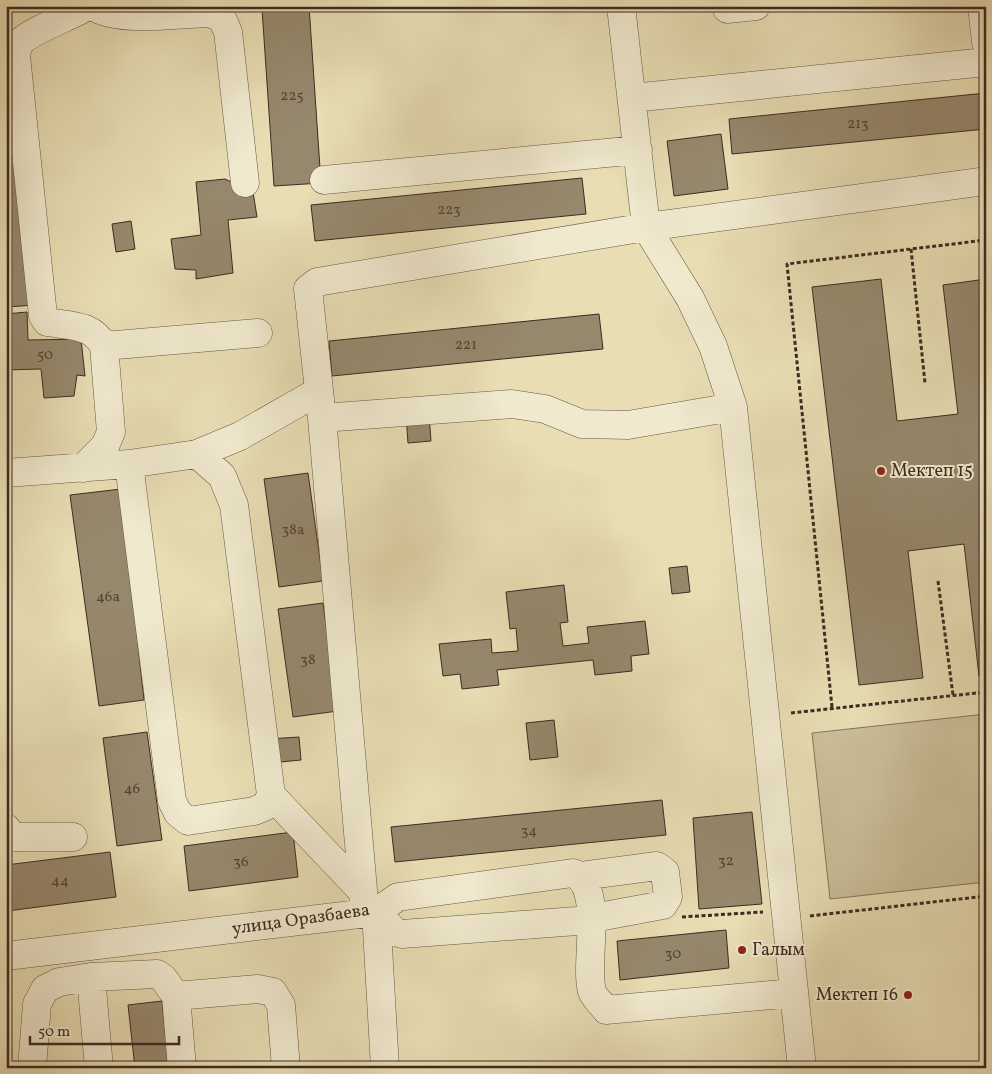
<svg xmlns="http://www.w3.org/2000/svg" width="992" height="1074" font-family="Vollkorn,serif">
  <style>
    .green { fill: #cbbf9a; stroke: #84755e }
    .building { fill: #96886d; stroke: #3d2b22 }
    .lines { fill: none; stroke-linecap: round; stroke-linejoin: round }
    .minor-casing { stroke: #685846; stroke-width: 29 }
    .path { stroke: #3d2b22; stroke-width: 3; stroke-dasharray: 4 2.5; stroke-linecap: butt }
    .minor { stroke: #f0e9ce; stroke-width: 28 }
    .poi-dot { fill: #8f2418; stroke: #f0e9ce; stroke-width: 2 }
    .labels { text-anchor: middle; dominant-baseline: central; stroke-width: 4; stroke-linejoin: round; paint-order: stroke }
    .number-label { font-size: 15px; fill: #534235 }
    .poi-label { font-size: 18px; fill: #3d2b22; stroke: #f0e9ce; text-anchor: start }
    .street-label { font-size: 18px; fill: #3d2b22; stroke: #f0e9ce }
  </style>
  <rect width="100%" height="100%" fill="#e8ddb3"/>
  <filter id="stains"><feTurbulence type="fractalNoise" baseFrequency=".004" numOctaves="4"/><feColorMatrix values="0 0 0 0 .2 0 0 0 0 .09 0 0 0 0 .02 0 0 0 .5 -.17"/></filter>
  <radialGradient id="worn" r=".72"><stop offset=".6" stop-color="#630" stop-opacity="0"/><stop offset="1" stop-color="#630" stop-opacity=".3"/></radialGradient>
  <path class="green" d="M986,714V882L830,899L812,733Z"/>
  <path class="building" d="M309,6L321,183L274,186L262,9Z
    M6,40L36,305L6,307Z
    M986,93V129L732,154L729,119Z
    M721,134L728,189L674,196L667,141Z
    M582,178L586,214L315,241L311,205Z
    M225,179L253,192L257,217L228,220L233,273L196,279V270L175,269L171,239L201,235L196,182Z
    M131,221L135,249L116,252L112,224Z
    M881,279L897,421L958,414L943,285L986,279V675L979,676L964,544L908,551L923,678L859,685L812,287Z
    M27,312L28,340L81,339L85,376L77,375L74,396L44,398L41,369L6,370V314Z
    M599,314L603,349L332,376L329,341Z
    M429,415L431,441L408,443L406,416Z
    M308,473L323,581L279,587L264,479Z
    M121,489L144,700L99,706L70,495Z
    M687,566L690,592L672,594L669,568Z
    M564,585L568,622L560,623L563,646L589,643L587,627L645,621L649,654L631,656L632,671L595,675L593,660L497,670L499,685L462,689L460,674L443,676L439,644L491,639L492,653L518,651L516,628L510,629L506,592Z
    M323,603L338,711L293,717L278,609Z
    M554,720L558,757L530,760L526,723Z
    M147,732L162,840L117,846L103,738Z
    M299,737L301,760L270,763L268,739Z
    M662,800L666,835L395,862L391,827Z
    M752,812L762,904L699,909L693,818Z
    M293,832L298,877L189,891L184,846Z
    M110,852L116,897L7,911L6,865Z
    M726,930L729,968L620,980L617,941Z
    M162,1001L169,1068H135L128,1005Z"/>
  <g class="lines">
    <g class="minor-casing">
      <path id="minor" d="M92,6C120,23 176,14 209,13L222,18L228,32L245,183
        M621,6L646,227L690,298L713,346L733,407L802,1068
        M982,6L986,42
        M727,9L756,6
        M632,98L986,62
        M324,180L638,150
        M104,346L258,333
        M733,407L628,425L582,424L545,409L512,404L322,418L308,289L317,282L646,227L986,181
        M322,418L365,913
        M197,454L240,436L319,391
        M83,468L105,446L111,432L104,346C92,324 71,326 47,322L43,316L16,56C17,52 17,47 19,44C27,32 72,16 88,6
        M6,473L129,464L197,454L222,476L234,505L271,795L266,806L254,811L188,821L178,813L172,801L129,464
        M271,795L363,892
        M6,828L14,837H73
        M376,912L394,931L402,934L577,921L663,905L668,897L665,872L657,866L581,876
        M376,912L385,1068
        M6,956L376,912L398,897L573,873C605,886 584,963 592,991C594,998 602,1004 606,1010L793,993
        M91,977L99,1068
        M176,996L182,1068
        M32,1068L37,1004L45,989L59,982L91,977L157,974L163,978L176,996L258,989L273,992L281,1005L286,1068"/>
    </g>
    <path class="path" d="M911,249L925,383
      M938,581L953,695
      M832,707L787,264L986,240
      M791,713L986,692
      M810,916L986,896
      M682,917L763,912"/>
    <use href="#minor" class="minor"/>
  </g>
  <g class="poi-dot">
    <circle cx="881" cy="471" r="5"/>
    <circle cx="742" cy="950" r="5"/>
    <circle cx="908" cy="995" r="5"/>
  </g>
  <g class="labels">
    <g class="number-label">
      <text x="292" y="96">225</text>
      <text x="858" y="124">213</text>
      <text x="449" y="210">223</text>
      <text x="466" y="345">221</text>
      <text x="45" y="355">50</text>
      <text x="293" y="530">38а</text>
      <text x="108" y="597">46а</text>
      <text x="308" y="660">38</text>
      <text x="132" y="789">46</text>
      <text x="529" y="831">34</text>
      <text x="726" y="861">32</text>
      <text x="241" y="862">36</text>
      <text x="60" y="881">44</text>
      <text x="673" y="954">30</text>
    </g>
    <g class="poi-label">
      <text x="891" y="471">Мектеп 15</text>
      <text x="752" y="950">Галым</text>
      <text x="898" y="995" text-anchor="end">Мектеп 16</text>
    </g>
    <g class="street-label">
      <text transform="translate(301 920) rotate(-8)">улица Оразбаева</text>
    </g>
  </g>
  <rect width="992" height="1074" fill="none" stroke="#e8ddb3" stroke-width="25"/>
  <rect x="8" y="8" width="977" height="1059" fill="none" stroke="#3d2b22" stroke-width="2.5"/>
  <rect x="12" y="12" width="967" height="1049" fill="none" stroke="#3d2b22"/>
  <path d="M30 1036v8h149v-8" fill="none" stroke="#3d2b22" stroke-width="2.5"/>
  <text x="38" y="1036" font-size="15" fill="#3d2b22" stroke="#f0e9ce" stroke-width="4" paint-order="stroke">50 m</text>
  <rect width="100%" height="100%" filter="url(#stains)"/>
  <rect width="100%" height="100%" fill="url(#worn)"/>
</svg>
